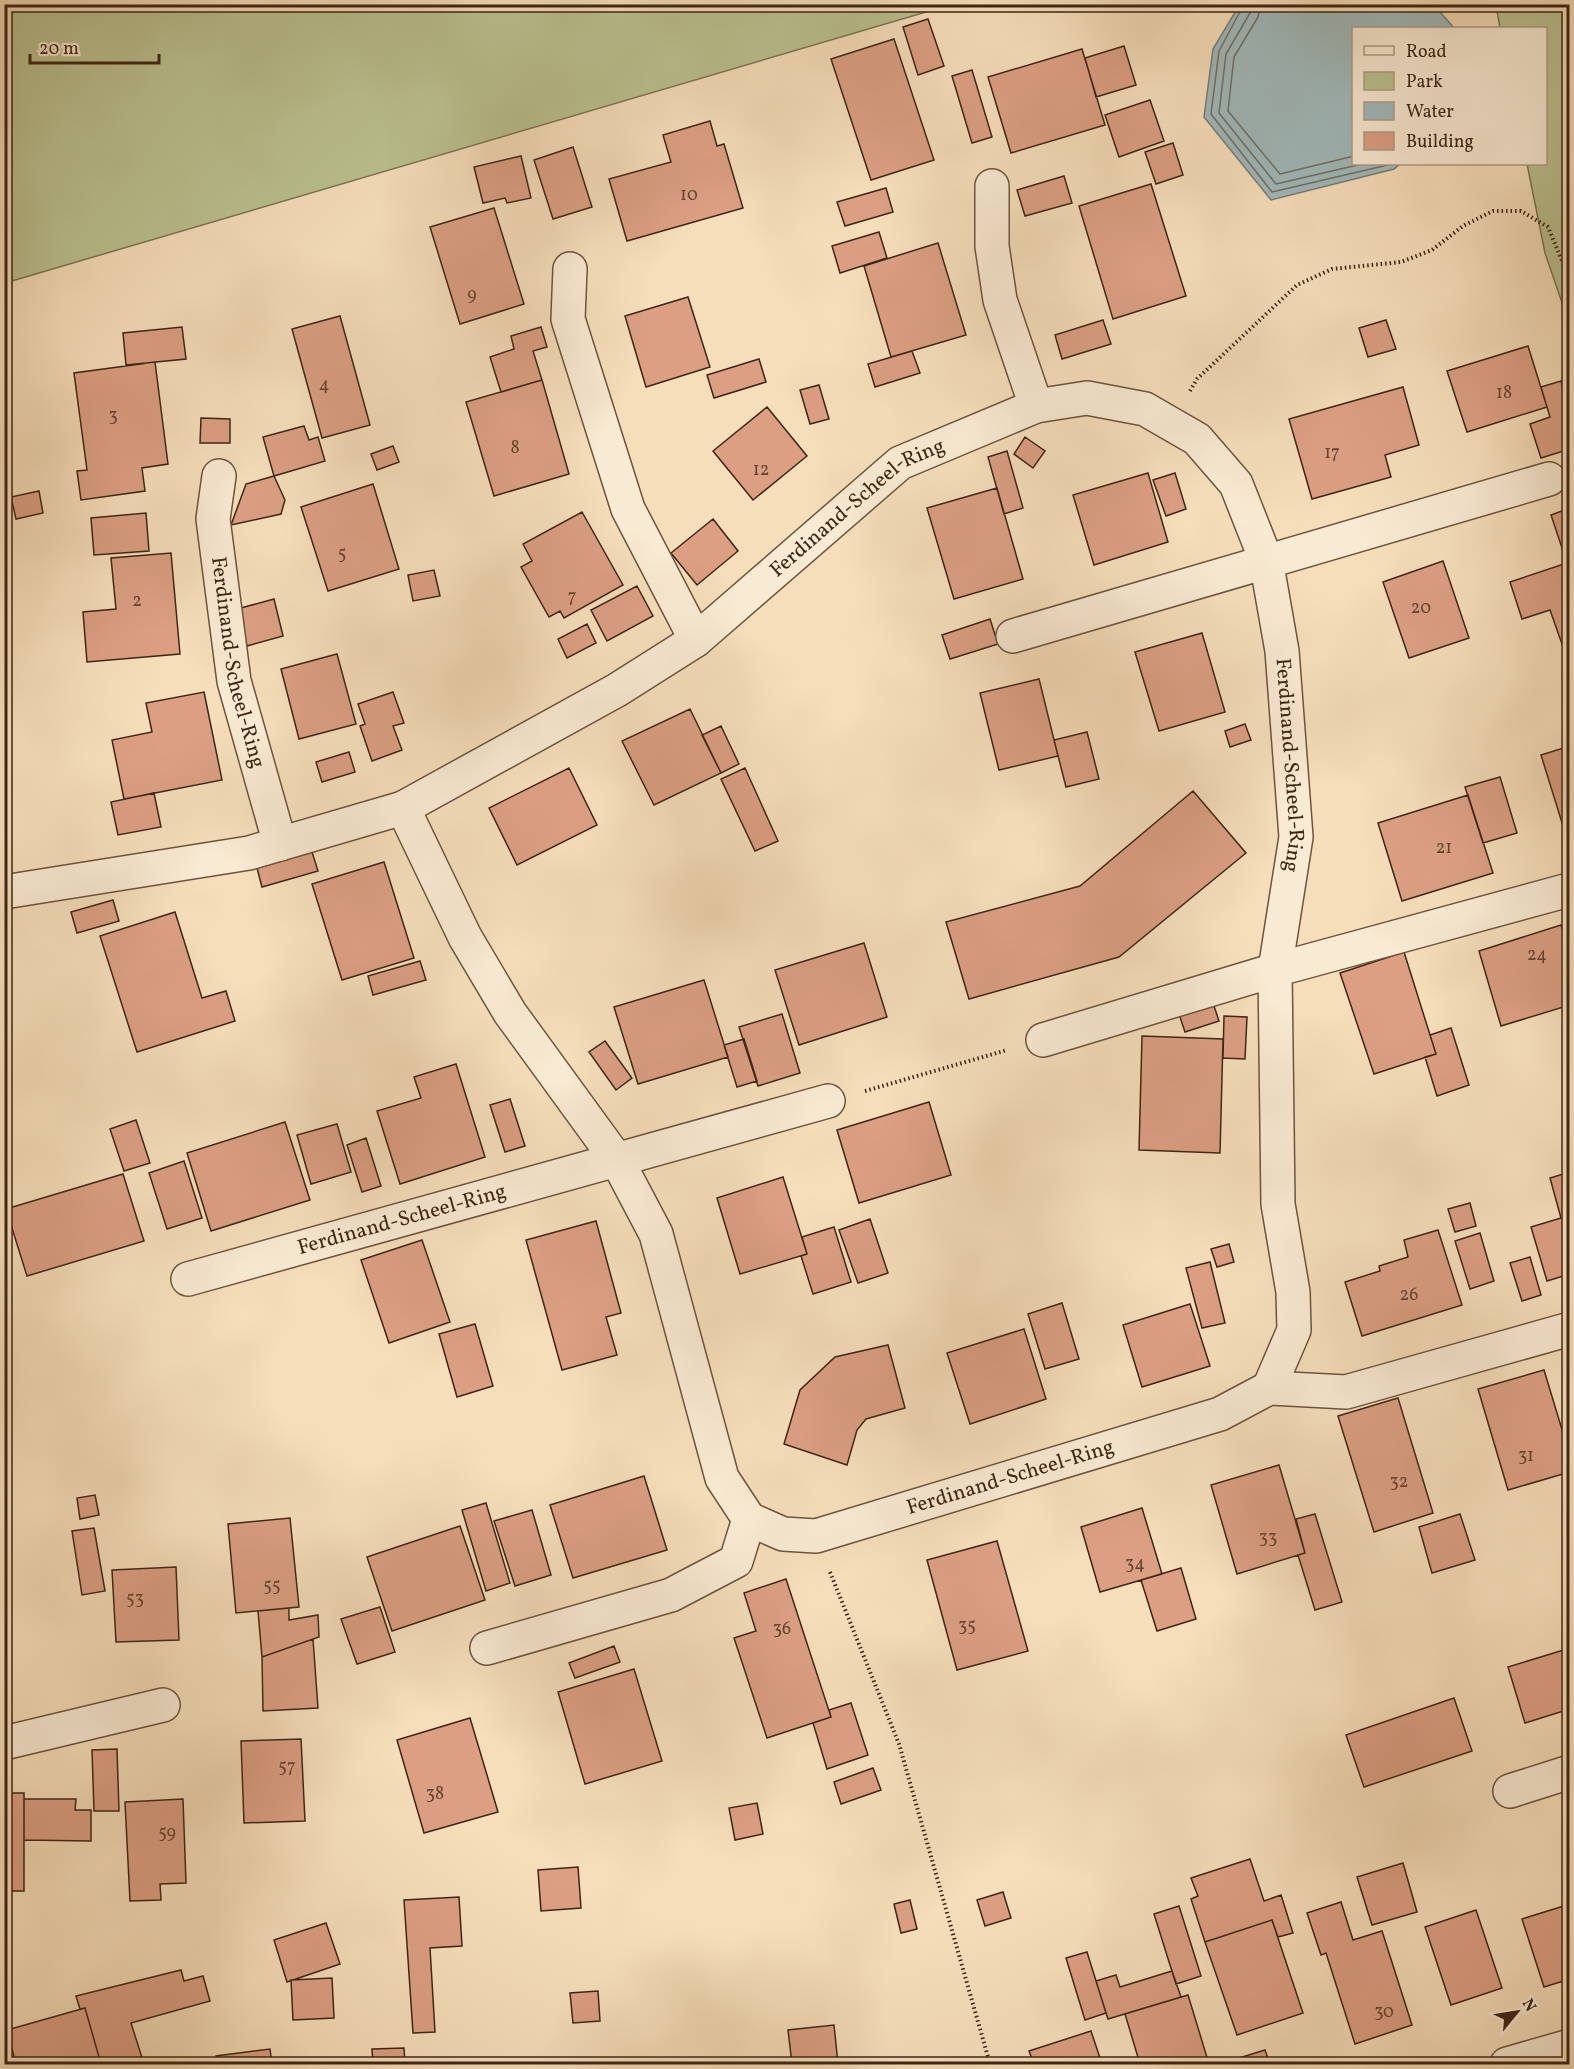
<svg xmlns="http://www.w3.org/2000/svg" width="1574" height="2069" font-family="Vollkorn,serif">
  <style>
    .green { fill: #bbc191; stroke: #7c7453; stroke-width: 1.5 }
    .water { fill: #a1b9bb; stroke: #797e79; stroke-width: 1.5 }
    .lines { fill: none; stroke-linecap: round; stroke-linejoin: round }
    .shore { stroke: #707068; stroke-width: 1.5 }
    .building { fill: #dc9f84; stroke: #3e2615; stroke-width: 1.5 }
    .minor-casing { stroke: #6c543e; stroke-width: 36 }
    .path { stroke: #3e2615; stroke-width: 4; stroke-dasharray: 1.5 3; stroke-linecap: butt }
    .minor { stroke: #f9ead3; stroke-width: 33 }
    .labels { text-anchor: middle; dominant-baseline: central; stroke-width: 5; stroke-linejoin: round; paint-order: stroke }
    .number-label { font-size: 18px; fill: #664431 }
    .street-label { font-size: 21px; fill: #3e2615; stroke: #f9ead3 }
  </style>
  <rect width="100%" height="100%" fill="#f6debb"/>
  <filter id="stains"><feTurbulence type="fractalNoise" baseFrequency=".00333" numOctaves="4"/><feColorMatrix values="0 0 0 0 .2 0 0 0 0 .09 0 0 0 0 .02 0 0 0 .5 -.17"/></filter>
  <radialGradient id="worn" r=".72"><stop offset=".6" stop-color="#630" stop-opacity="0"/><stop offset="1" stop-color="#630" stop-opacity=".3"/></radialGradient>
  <path class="green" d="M5,4H950V5L5,283Z
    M1496,5H1569V323L1545,253L1527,164H1546V28H1500Z"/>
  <path class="water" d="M1240,4L1434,5L1454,28H1354V164H1400L1394,169L1271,200L1204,117L1213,49Z"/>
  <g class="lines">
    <path class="shore" d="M1244,4L1219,51L1211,114L1272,192L1392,164
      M1252,4L1250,13L1226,54L1219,113L1276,184L1362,164
      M1261,4L1258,17L1234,57L1228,111L1280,174L1354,156"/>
  </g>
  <path class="building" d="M928,19L944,66L918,75L903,27Z
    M894,39L934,160L871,180L831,59Z
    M1124,46L1136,85L1096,97L1085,58Z
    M1082,49L1105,125L1011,153L988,77Z
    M972,70L992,137L972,143L952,76Z
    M1150,100L1164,141L1119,157L1105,115Z
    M710,121L717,146L724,144L743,208L627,241L609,179L671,162L663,135Z
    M1173,143L1183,175L1156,184L1145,152Z
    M573,147L592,207L553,219L534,160Z
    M521,156L531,198L507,203L505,198L483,203L474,167Z
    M1064,176L1072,203L1025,216L1017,190Z
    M1151,184L1186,296L1113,319L1079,206Z
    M886,188L893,212L845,226L837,202Z
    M494,208L524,304L460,324L430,227Z
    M879,232L887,258L840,273L832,246Z
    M938,243L966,335L891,357L864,266Z
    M688,297L710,367L646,387L625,316Z
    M340,316L370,425L322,438L292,329Z
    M1103,320L1111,344L1062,359L1055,335Z
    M1386,320L1396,349L1368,357L1359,328Z
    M182,327L186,359L126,365L123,333Z
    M541,327L547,347L533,351L542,380L501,392L490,357L514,349L511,336Z
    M1528,346L1547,407L1467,432L1447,371Z
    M912,351L920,373L875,387L868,364Z
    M759,359L766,382L714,398L707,375Z
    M155,362L168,464L142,468L145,491L81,500L77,471L87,470L74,373Z
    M542,380L569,474L494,496L466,402Z
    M1561,381L1563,389L1570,387V449L1541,458L1530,424L1550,417L1541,387Z
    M819,385L829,419L810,424L800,390Z
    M1403,387L1419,445L1385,455L1391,477L1312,499L1289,419Z
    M767,407L807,456L753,500L713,451Z
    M201,418L230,419V443H200Z
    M304,426L309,440L318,437L325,461L274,476L263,437Z
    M1025,437L1045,451L1033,468L1014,454Z
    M393,446L399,462L377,470L371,454Z
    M1007,451L1023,508L1004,514L988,457Z
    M1148,473L1168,542L1094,565L1073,495Z
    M1175,473L1186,509L1166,516L1153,480Z
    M274,476L285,500L281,514L231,525L246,484Z
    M373,484L399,569L328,591L301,507Z
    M997,488L1023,579L954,599L927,508Z
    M39,491L43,513L16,519L11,497Z
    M1570,508V641L1562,644L1550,610L1522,619L1510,582L1567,563L1551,515Z
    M582,512L623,585L564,618L560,611L549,617L521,567L532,561L523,544Z
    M146,513L149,551L94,555L91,518Z
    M713,519L738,551L697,585L671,553Z
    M171,553L180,654L87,662L83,612L116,609L111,558Z
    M1443,561L1469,638L1409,658L1383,582Z
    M434,570L440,596L413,601L408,575Z
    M637,586L653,616L607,641L591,610Z
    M274,599L283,636L247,646L237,609Z
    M990,619L998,644L950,659L942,635Z
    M587,624L596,643L567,658L558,639Z
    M1202,633L1225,712L1159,731L1135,652Z
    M337,654L356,724L299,739L281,669Z
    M1039,679L1058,756L999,770L980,693Z
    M204,692L222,780L124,799L112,740L152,732L146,703Z
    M393,692L404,723L393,726L402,750L372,761L360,726L365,724L358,704Z
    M690,709L721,773L654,805L622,741Z
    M1245,724L1251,740L1230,747L1225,731Z
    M721,726L739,764L721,773L702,735Z
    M1087,732L1099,779L1066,787L1054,740Z
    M1570,746V823L1563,826L1541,755Z
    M349,752L355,772L322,782L316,762Z
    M569,768L597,825L517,865L489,808Z
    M745,768L778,841L755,851L721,779Z
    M1500,777L1517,833L1483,843L1465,787Z
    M1193,791L1246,853L1119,957L969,999L946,922L1080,886Z
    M154,793L161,827L118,835L111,802Z
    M1468,795L1493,873L1402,901L1378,823Z
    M312,852L318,871L262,887L257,868Z
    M384,862L414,958L342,980L312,884Z
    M113,900L119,921L77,933L71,912Z
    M175,912L202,998L226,991L235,1021L137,1052L100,936Z
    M1561,925L1570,954V1005L1501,1026L1479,951Z
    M864,943L887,1017L799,1045L775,970Z
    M1404,952L1436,1054L1374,1074L1340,973Z
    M420,961L426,980L373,995L368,976Z
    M704,980L728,1057L638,1084L614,1007Z
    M1212,1000L1219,1021L1185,1032L1178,1011Z
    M782,1014L800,1073L758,1086L739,1027Z
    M1224,1016L1247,1017L1245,1059L1223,1058Z
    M1451,1028L1469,1085L1437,1096L1425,1057L1436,1054L1430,1035Z
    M1142,1036L1223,1039L1220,1153L1139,1150Z
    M744,1039L757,1081L737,1087L724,1045Z
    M605,1041L632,1078L616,1090L589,1052Z
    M456,1064L485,1157L400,1184L377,1111L421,1098L414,1077Z
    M510,1099L525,1146L505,1152L490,1105Z
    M929,1102L951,1175L859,1203L837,1130Z
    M136,1120L150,1163L124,1171L110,1129Z
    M285,1122L310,1200L211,1231L187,1153Z
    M337,1124L351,1172L311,1184L297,1135Z
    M366,1138L381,1186L362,1192L347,1145Z
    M184,1161L202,1218L167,1229L149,1173Z
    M1570,1172V1274L1547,1281L1531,1227L1561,1218L1550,1178Z
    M123,1174L144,1241L27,1276L6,1209Z
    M783,1177L807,1254L740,1274L717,1198Z
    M1470,1203L1476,1226L1455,1232L1448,1209Z
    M870,1219L888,1273L858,1283L839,1230Z
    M596,1221L621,1313L606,1317L617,1355L562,1370L526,1240Z
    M834,1227L851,1282L813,1294L801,1256L807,1254L802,1237Z
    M1438,1230L1462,1305L1362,1336L1345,1282L1380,1271L1379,1266L1408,1257L1404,1240Z
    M1480,1233L1494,1281L1470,1289L1455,1241Z
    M422,1240L450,1322L389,1343L361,1260Z
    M1229,1244L1234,1262L1217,1267L1211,1249Z
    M1530,1257L1541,1295L1522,1301L1510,1263Z
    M1210,1262L1225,1323L1202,1328L1186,1268Z
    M1062,1303L1079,1359L1045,1369L1028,1314Z
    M1190,1304L1210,1366L1142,1387L1123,1325Z
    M475,1324L493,1386L457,1397L439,1334Z
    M1024,1329L1046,1399L970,1424L947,1353Z
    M888,1345L905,1408L866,1419L857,1430L847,1465L784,1444L800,1390L835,1357Z
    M1544,1370L1570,1456V1472L1508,1490L1478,1389Z
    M1398,1398L1433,1513L1374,1532L1338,1416Z
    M1279,1465L1305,1553L1237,1574L1211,1485Z
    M644,1476L667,1550L573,1578L550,1505Z
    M95,1495L99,1515L80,1519L77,1498Z
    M486,1503L510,1583L486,1591L462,1510Z
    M1142,1508L1162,1574L1100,1592L1081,1527Z
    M532,1510L551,1575L515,1586L494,1521Z
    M1315,1514L1342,1602L1315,1610L1298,1555L1305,1553L1296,1519Z
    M1460,1514L1475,1560L1432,1573L1419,1527Z
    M290,1518L299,1607L236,1613L228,1524Z
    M460,1526L485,1600L392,1631L367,1557Z
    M94,1528L105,1591L82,1595L72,1531Z
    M997,1541L1028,1651L957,1670L927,1560Z
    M176,1567L179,1640L116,1642L112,1570Z
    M1181,1568L1196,1619L1157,1631L1141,1580Z
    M786,1579L831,1717L767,1738L734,1638L756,1631L744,1593Z
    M380,1607L395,1652L357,1664L341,1619Z
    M289,1608V1620L318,1615L319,1637L262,1657L258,1611Z
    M313,1639L318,1708L263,1711L262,1657Z
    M614,1646L620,1662L575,1678L569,1663Z
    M1570,1648V1709L1525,1723L1508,1667Z
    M634,1669L662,1761L585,1784L558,1692Z
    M1454,1698L1472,1751L1364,1787L1346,1735Z
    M851,1703L868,1755L827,1769L813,1723L831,1717L829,1710Z
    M470,1718L498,1812L424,1833L397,1740Z
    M301,1739L305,1821L244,1823L241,1741Z
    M117,1749L119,1811H94L92,1750Z
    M873,1768L881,1790L841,1804L834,1782Z
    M4,1793H24V1891H4Z
    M24,1799H76L75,1810H91V1841L24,1840Z
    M183,1799L186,1883L160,1884L161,1900L130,1901L125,1802Z
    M757,1803L763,1834L735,1840L729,1808Z
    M1250,1859L1264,1901L1281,1895L1293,1933L1278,1937L1272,1920L1205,1942L1191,1899L1198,1896L1191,1878Z
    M1403,1863L1417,1912L1372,1925L1357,1877Z
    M578,1867L581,1908L541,1911L538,1870Z
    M1003,1892L1011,1918L985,1926L977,1900Z
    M459,1897L462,1946L430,1948L435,2032L413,2033L404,1900Z
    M910,1900L917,1929L901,1933L894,1904Z
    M1341,1902L1353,1940L1382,1931L1412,2025L1355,2044L1326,1953L1321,1955L1307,1913Z
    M1570,1904V1979L1544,1987L1522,1919Z
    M1179,1906L1201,1976L1176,1984L1154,1914Z
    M1476,1910L1502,1988L1451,2005L1425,1927Z
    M1272,1920L1303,2013L1237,2035L1205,1942Z
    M326,1923L340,1964L287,1982L274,1940Z
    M1087,1952L1106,2013L1085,2020L1066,1958Z
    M181,1970L184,1981L203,1976L210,2001L131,2023L144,2064H101L85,2008L80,2009L76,1996Z
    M1172,1971L1181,1997L1108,2019L1096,1981L1116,1975L1120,1987Z
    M332,1978L334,2018L293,2020L291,1980Z
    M598,1991L600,2021L573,2023L570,1993Z
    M1188,1995L1209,2064H1140L1125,2014Z
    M85,2008L101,2064H16L7,2030Z
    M834,2025L838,2064H792L788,2030Z
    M1091,2031L1102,2064H1034L1029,2051Z
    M404,2048L405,2064H373L372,2049Z
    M270,2049L272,2064H217L216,2056Z
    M1265,2050L1270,2064H1241L1239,2058Z
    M173,2059L174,2064H151Z"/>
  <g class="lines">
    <g class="minor-casing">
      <g id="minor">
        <path d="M992,186V246L1000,300L1036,406"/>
        <path d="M570,269L568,319L628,509L696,640"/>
        <path id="s1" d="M219,476L213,519L234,681L280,844"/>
        <path d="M1013,636L1549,479"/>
        <path id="s2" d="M403,808L465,937L510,1013L617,1160L656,1234L722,1478L749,1519L783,1534L816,1536L1220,1414L1269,1388L1346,1392L1570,1329"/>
        <path id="s3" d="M4,892L249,853L403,808L617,690L696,640L900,463L1036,406L1087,398L1145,409L1197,439L1236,484L1266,560L1282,651L1296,837L1275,970L1278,1204L1293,1292L1294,1330L1269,1388"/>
        <path d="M1043,1040L1275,970L1565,891"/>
        <path id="s4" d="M188,1279L828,1101"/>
        <path d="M487,1648L671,1595L736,1561L749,1519"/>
        <path d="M4,1743L163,1705"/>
        <path d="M1510,1791L1570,1772"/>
        <path d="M1507,2064L1570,2046"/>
      </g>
    </g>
    <path class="path" d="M1190,391L1197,379L1297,285L1332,269L1401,262L1432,250L1463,226L1493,211H1521L1548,227L1570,280
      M865,1091L1007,1050
      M830,1572L899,1744L990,2064"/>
    <use href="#minor" class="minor"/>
  </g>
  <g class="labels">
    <g class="number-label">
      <text x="689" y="195">10</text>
      <text x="472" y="295">9</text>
      <text x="324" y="385">4</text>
      <text x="1504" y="393">18</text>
      <text x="113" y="416">3</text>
      <text x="515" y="448">8</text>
      <text x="1332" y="453">17</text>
      <text x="761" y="470">12</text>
      <text x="342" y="554">5</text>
      <text x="572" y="597">7</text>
      <text x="137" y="601">2</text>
      <text x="1421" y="608">20</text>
      <text x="1444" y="848">21</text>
      <text x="1537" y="955">24</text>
      <text x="1409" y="1295">26</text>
      <text x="1526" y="1456">31</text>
      <text x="1399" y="1482">32</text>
      <text x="1268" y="1538">33</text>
      <text x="1135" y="1564">34</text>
      <text x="272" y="1586">55</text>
      <text x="135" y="1599">53</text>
      <text x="967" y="1626">35</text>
      <text x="782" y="1629">36</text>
      <text x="287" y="1767">57</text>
      <text x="435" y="1794">38</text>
      <text x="167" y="1833">59</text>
      <text x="1384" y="2012">30</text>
    </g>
    <g class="street-label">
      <text stroke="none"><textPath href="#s3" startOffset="956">Ferdinand-Scheel-Ring</textPath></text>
      <text stroke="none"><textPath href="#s1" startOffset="189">Ferdinand-Scheel-Ring</textPath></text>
      <text stroke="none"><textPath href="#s3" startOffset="1683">Ferdinand-Scheel-Ring</textPath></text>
      <text stroke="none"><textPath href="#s4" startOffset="222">Ferdinand-Scheel-Ring</textPath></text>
      <text stroke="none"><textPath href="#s2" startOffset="1072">Ferdinand-Scheel-Ring</textPath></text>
    </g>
  </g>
  <rect width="1574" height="2069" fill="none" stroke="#f6debb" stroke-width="24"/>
  <rect x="6" y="6" width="1562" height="2057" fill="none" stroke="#3e2615" stroke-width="3"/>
  <rect x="12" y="12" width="1550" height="2045" fill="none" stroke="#3e2615" stroke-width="1.5"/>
  <rect x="1352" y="27" width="195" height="138" fill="#f9ead3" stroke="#ae9c87" stroke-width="1.5"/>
  <rect x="1364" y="46" width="30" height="9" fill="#f9ead3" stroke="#ae9c87" stroke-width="1.5"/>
  <text x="1406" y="57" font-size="18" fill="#3e2615">Road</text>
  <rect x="1364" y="72" width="30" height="18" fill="#bbc191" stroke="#ae9c87" stroke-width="1.5"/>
  <text x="1406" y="87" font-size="18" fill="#3e2615">Park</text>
  <rect x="1364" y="102" width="30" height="18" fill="#a1b9bb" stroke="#ae9c87" stroke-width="1.5"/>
  <text x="1406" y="117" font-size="18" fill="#3e2615">Water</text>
  <rect x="1364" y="132" width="30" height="18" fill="#dc9f84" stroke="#ae9c87" stroke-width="1.5"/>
  <text x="1406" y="147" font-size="18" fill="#3e2615">Building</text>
  <g transform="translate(1517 2012) rotate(60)" stroke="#f9ead3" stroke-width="4.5" paint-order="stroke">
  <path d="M0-4.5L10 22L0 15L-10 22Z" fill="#3e2615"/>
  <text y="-9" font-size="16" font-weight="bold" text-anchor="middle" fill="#3e2615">N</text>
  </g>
  <path d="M30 54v9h129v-9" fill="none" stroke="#3e2615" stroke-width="3"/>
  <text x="39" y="54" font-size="18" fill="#3e2615" stroke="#f9ead3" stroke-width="4.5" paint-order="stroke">20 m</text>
  <rect width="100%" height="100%" filter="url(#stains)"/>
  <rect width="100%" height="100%" fill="url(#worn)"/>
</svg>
